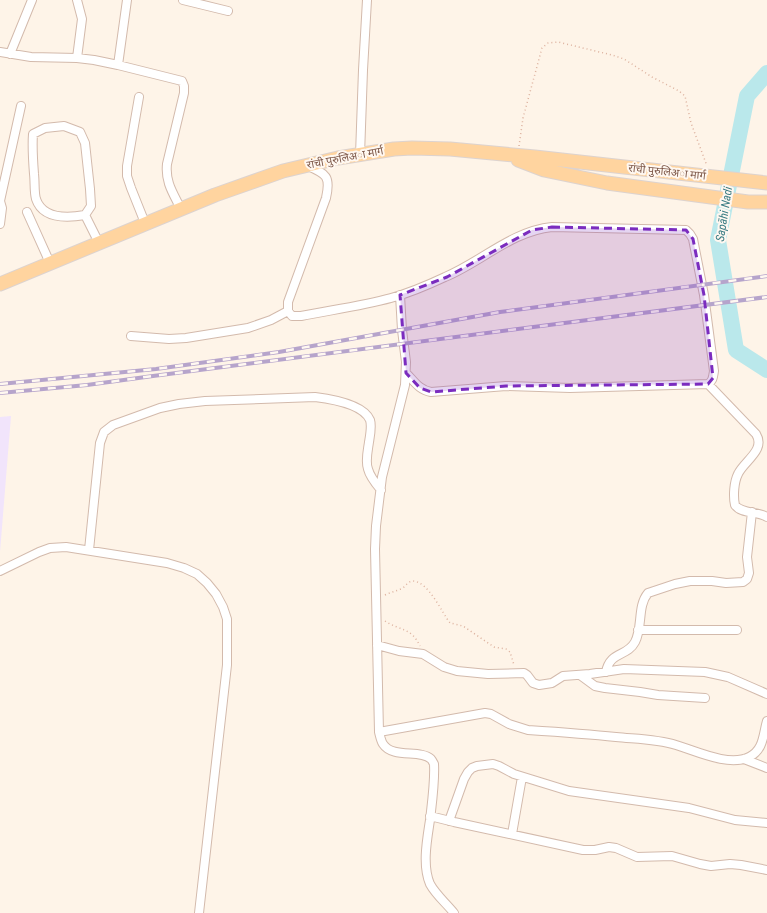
<svg xmlns="http://www.w3.org/2000/svg" width="767" height="913" font-family="'Roboto Condensed','Noto Sans Devanagari',sans-serif">
  <style>
    .education { fill: #f1e4fb }
    .lines { fill: none; stroke-linecap: round; stroke-linejoin: round }
    .river { stroke: #bae8eb; stroke-width: 16 }
    .street-casing { stroke: #d3baac; stroke-width: 10 }
    .primary-casing { stroke: #ddd3cf; stroke-width: 15 }
    .path { stroke: #ddb29f; stroke-width: 1.5; stroke-dasharray: 1 3; stroke-linecap: butt }
    .street { stroke: #fff; stroke-width: 8 }
    .primary { stroke: #ffd49f; stroke-width: 13 }
    .rail-casing { stroke: #b6a4cb; stroke-width: 4 }
    .rail { stroke: #fff8f1; stroke-width: 2.5; stroke-dasharray: 8; stroke-linecap: butt }
    .marked { fill: #7b2cbf; fill-opacity: 0.2; stroke: #7b2cbf; stroke-width: 3; stroke-dasharray: 8 5; stroke-linejoin: round }
    .labels { text-anchor: middle; dominant-baseline: central; stroke-width: 4; stroke-linejoin: round; paint-order: stroke }
    .street-label { font-size: 11px; fill: #7d5748; stroke: #fff8f1 }
    .water-label { font-size: 12px; font-style: italic; fill: #3a7c83; stroke: #fff8f1 }
  </style>
  <rect width="100%" height="100%" fill="#fef4e8"/>
  <path class="education" d="M11,416L0,552V417Z"/>
  <g class="lines">
    <path class="river" d="M767,73L747,96L718,240L736,350L767,370"/>
    <g class="street-casing">
      <path id="street" d="M77,0L82,19L77,58
        M183,0L228,11
        M0,52L31,57L77,58L94,60L118,65L182,81L184,86V93L167,164C165,182 173,193 181,209
        M10,54L32,0
        M118,65L127,0
        M139,97L127,166V176L131,188L145,223
        M360,155L363,70L367,0
        M308,166C326,174 331,176 326,198L288,302V311L292,316H301C331,310 362,306 391,298C409,293 428,285 445,277C481,262 512,231 552,227L686,230L690,234L693,239L704,295L714,371C713,377 713,381 708,384
        M0,201L21,106
        M0,201L2,208L0,224
        M27,212L50,263
        M85,215L91,206L90,189L85,143L80,132L64,126L45,128L33,134C32,147 33,161 34,174C35,182 34,192 36,199C43,220 68,218 85,215L99,243
        M400,295L402,330L406,362L405,385L382,477L376,526L375,549L379,732C380,736 381,741 383,744C393,759 420,749 431,759C432,760 433,762 434,764C435,782 432,802 430,820C427,840 422,865 430,884C436,895 446,903 454,913
        M131,336L169,339L186,338L248,328L271,320L288,311
        M406,373C414,381 419,390 431,392L506,386L570,388L708,384L756,434C766,450 744,461 738,474C734,482 733,496 735,505C741,514 757,511 767,517
        M89,550L100,443L104,432L113,425L160,408L179,404L205,401L315,397C331,399 363,404 370,420C372,426 370,436 369,442C368,450 365,461 368,469C370,477 376,484 381,490
        M0,571L39,552L50,548L66,547L167,563L184,568L197,574L207,583L216,594L223,607L227,619V665L199,913
        M638,630H737
        M377,645L399,651L423,654L444,667L457,671L488,674L524,673L527,675L533,683L539,685L552,683L563,676L590,674L624,669L705,672L728,677L767,694
        M606,672C610,651 627,657 635,642C643,627 637,606 648,593L675,584L690,581H712L726,583L743,582L747,579L749,573L747,557L752,512
        M580,675L595,686L605,688L640,692L658,695L705,698
        M379,732L485,713L491,714L509,724L528,730C558,732 587,734 616,737C636,739 657,739 676,745C696,751 729,767 749,757C764,750 763,734 767,721
        M744,759L767,768
        M430,816L454,822L583,850H595L609,847L616,848L637,857L672,856L700,864L711,866L730,864L741,865L767,870
        M449,821L464,779L468,772L472,768L477,766L493,764L499,766L514,774L569,791L689,808L735,820L767,823
        M512,834L522,777"/>
    </g>
    <g class="primary-casing">
      <path id="primary" d="M518,160L544,170L607,183L748,202H767
        M0,284L215,195L283,171L338,158L394,149L412,148L450,149L535,157L767,183"/>
    </g>
    <path class="path" d="M519,146L523,118L542,48L548,43L558,42L612,55L624,59L652,77L679,91L685,96L691,123L707,166
      M385,595C391,592 397,591 403,588C406,585 409,581 413,581C429,582 442,613 450,623L463,626L494,647L506,649L510,652L514,665
      M385,621C400,631 411,627 420,646"/>
    <use href="#street" class="street"/>
    <use href="#primary" class="primary"/>
    <g class="rail-casing">
      <path id="rail" d="M0,384L156,369L279,352L500,312L767,276
        M0,393L87,385L153,376L767,297"/>
    </g>
    <use href="#rail" class="rail"/>
  </g>
  <path class="marked" d="M552,227L686,230L693,239L704,295L713,378L708,384L506,386L431,392L420,388L406,373L400,295L447,277L532,230Z"/>
  <g class="labels">
    <g class="street-label">
      <text transform="translate(345 158) rotate(-11)">रांची पुरुलिअा मार्ग</text>
      <text transform="translate(667 172) rotate(6)">रांची पुरुलिअा मार्ग</text>
    </g>
    <g class="water-label">
      <text transform="translate(724 214) rotate(-81)">Sapāhi Nadi</text>
    </g>
  </g>
</svg>
